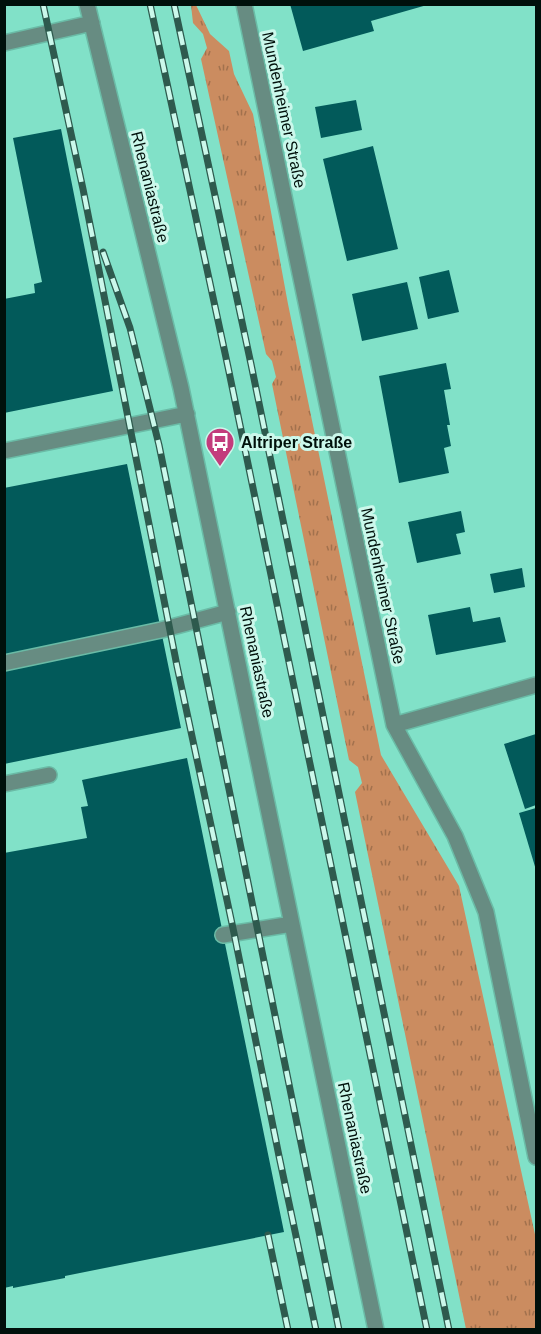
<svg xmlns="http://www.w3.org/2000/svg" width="541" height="1334" font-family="Helvetica,sans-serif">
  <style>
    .grass { fill: url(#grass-tufts) }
    .building { fill: #025a5a }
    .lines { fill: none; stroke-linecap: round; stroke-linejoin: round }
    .minor-casing { stroke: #6abba6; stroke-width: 18 }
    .minor { stroke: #678c82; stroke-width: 15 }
    .rail-casing { stroke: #2e5a4e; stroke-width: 7 }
    .rail { stroke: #cbf8eb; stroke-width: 4.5; stroke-dasharray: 14; stroke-linecap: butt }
    .labels { text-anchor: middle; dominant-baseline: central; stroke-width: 6; stroke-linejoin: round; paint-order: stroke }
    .street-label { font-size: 16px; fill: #00100b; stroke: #cbf8eb }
    .poi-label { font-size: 16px; font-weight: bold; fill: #00100b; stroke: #cbf8eb; text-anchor: start }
  </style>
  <defs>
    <pattern id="grass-tufts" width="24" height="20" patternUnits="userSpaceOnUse" patternTransform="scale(1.5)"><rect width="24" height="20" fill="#cb8c60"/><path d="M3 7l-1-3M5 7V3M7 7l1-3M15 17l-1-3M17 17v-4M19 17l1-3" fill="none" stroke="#a2714d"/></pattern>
  </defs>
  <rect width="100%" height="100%" fill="#81e1c8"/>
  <path class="grass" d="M191,5H196L210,34L229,51L234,74L253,114L288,304L381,755L459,886L536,1239V1329H466L355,792L362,783L358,767L349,760L272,384L276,377L272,361L266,354L201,59L207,48L203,34L193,23Z"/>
  <path class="building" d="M290,4H427V5L371,21L374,31L303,51Z
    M356,100L362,130L321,138L315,107Z
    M61,129L113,391L4,413V299L35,293L34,284L42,282L13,138Z
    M373,146L398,249L347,261L323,159Z
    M449,270L459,312L428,319L419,277Z
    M407,282L418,329L362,341L352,294Z
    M446,363L451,389L444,390L450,425H447L451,446L444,448L449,473L399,483L379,376Z
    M127,464L181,728L4,764V488Z
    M461,511L465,532L456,534L461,554L417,563L408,522Z
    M522,568L525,587L494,593L490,574Z
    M470,607L473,622L500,617L506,642L436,655L428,615Z
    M536,734V805L525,809L504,744Z
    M187,758L284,1232L65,1276V1278L13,1288V1286L4,1288V853L87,838L81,807L88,806L82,780Z
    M536,808V870L519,813Z"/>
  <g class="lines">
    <g class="minor-casing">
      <path id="minor" d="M87,4L181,388L376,1330
        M244,4L394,725L455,836L486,912L536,1157
        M4,43L92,23
        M4,451L187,414
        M4,663L161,630L228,612
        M394,725L536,685
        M4,784L49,775
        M223,935L292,924"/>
    </g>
    <use href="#minor" class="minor"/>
    <g class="rail-casing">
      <path id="rail" d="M43,4L83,189L177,666L234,933L279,1156L316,1330
        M150,4L228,367L427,1330
        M174,4L251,364L449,1330
        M103,252L130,328L159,445L339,1330
        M268,1235L288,1330"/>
    </g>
    <use href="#rail" class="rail"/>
  </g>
  <defs>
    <g id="bus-pin" transform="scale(1.5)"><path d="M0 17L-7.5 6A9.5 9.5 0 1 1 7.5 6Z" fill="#c33c7c" stroke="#cbf8eb"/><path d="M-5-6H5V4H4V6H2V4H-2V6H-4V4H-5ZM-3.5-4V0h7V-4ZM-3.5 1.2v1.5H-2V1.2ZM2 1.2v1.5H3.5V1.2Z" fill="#fff"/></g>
  </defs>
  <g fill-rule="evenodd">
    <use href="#bus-pin" x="220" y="442"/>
  </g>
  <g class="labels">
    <g class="street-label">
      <text transform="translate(284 110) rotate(78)">Mundenheimer Straße</text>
      <text transform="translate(150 187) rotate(76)">Rhenaniastraße</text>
      <text transform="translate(383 586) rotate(78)">Mundenheimer Straße</text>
      <text transform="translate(257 662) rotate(78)">Rhenaniastraße</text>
      <text transform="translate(355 1138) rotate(78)">Rhenaniastraße</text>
    </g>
    <g class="poi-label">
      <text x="241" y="442">Altriper Straße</text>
    </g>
  </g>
  <rect width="541" height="1334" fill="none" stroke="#00100b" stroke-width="12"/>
</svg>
